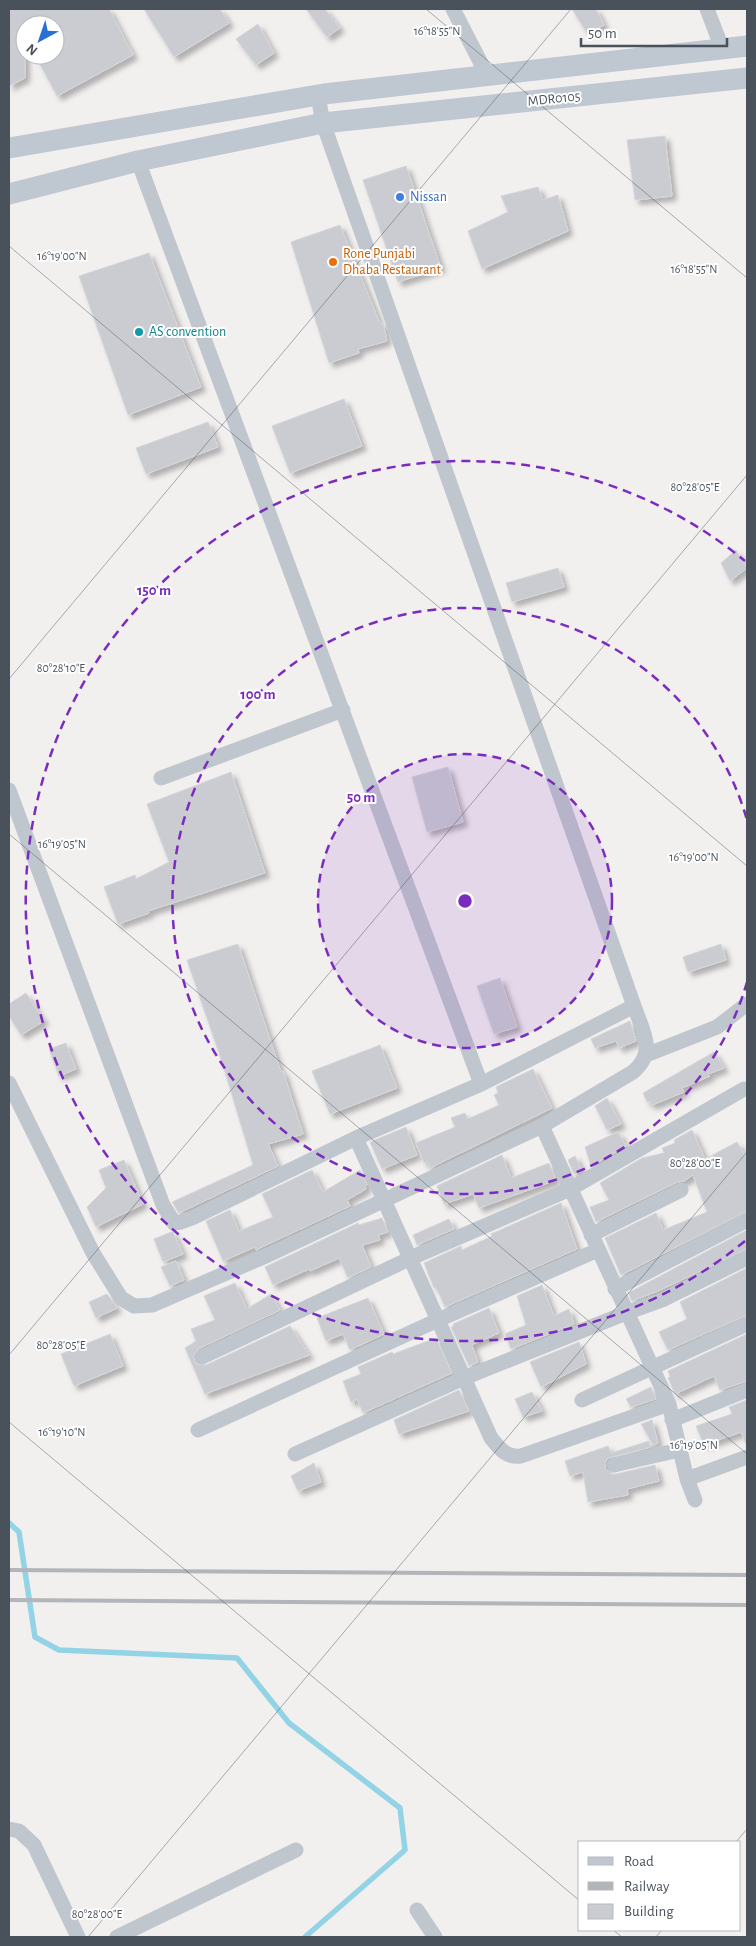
<svg xmlns="http://www.w3.org/2000/svg" width="756" height="1946" font-family="'Alegreya Sans',sans-serif">
  <style>
    .lines { fill: none; stroke-linecap: round; stroke-linejoin: round }
    .stream { stroke: #92d3e5; stroke-width: 5.5 }
    .building { fill: #caccd1; stroke: #d4d6da; filter: url(#shadow) }
    .street { stroke: #bfc6cd; stroke-width: 15 }
    .secondary { stroke: #bfc7d1; stroke-width: 21 }
    .rail { stroke: #b2b5b9; stroke-width: 4 }
    .ticks { fill: none; stroke: #49525b; stroke-width: 1; stroke-opacity: 0.45 }
    .ring { fill: none; stroke: #7b2cbf; stroke-width: 2.5; stroke-dasharray: 9 6 }
    .shop-dot { fill: #3f7fe0; stroke: #fff; stroke-width: 2 }
    .food-dot { fill: #e8710a; stroke: #fff; stroke-width: 2 }
    .culture-dot { fill: #0f9aa8; stroke: #fff; stroke-width: 2 }
    .labels { text-anchor: middle; dominant-baseline: central; stroke-width: 4; stroke-linejoin: round; paint-order: stroke }
    .street-label { font-size: 14px; fill: #49525b; stroke: #fff }
    .shop-label { font-size: 14px; fill: #366cbe; stroke: #fff; text-anchor: start }
    .food-label { font-size: 14px; fill: #c56008; stroke: #fff; text-anchor: start }
    .culture-label { font-size: 14px; fill: #0d838f; stroke: #fff; text-anchor: start }
    .ticks-label { font-size: 12px; text-anchor: middle; fill: #49525b; stroke: #fff; stroke-width: 4; stroke-linejoin: round; paint-order: stroke }
    .centre { fill: #7b2cbf; stroke: #fff; stroke-width: 2.5 }
    .ring-label { font-size: 15px; text-anchor: middle; font-weight: bold; fill: #7b2cbf; stroke: #fff; stroke-width: 4; stroke-linejoin: round; paint-order: stroke }
  </style>
  <defs>
    <filter id="shadow"><feDropShadow dx="4.5" dy="4.5" stdDeviation="2.5" flood-color="#0004"/></filter>
  </defs>
  <rect width="100%" height="100%" fill="#f2efef"/>
  <g class="lines">
    <path class="stream" d="M9,1523L19,1532L35,1637L59,1650L237,1658L289,1723L400,1808L405,1850L305,1937"/>
  </g>
  <path class="building" d="M9,9H109L133,55L57,96L35,55H55V25H25V78L9,86Z
    M144,9H220L229,23L174,57Z
    M306,9H325L340,28L327,37Z
    M572,9H596L604,25L587,33Z
    M258,24L274,53L256,65L236,39Z
    M665,136L672,196L635,200L627,140Z
    M406,166L441,268L398,282L363,180Z
    M538,187L543,200L558,195L568,231L482,269L468,231L508,212L501,196Z
    M340,225L380,324L383,323L387,341L358,349L359,353L329,363L291,242Z
    M149,253L201,387L128,415L79,276Z
    M344,399L362,446L290,473L272,426Z
    M208,422L218,447L146,474L136,448Z
    M736,550L747,568L730,581L721,563Z
    M558,568L564,587L512,602L506,583Z
    M448,767L463,822L427,832L412,777Z
    M231,772L265,873L148,911L149,913L118,924L104,887L135,875L136,879L169,862L147,804Z
    M238,944L281,1072L283,1071L303,1134L268,1144L278,1166L179,1213L172,1202L253,1165L222,1062L187,960Z
    M721,944L726,960L688,972L683,957Z
    M500,978L517,1027L494,1034L477,986Z
    M26,993L44,1021L21,1035L9,1016V1004Z
    M630,1021L636,1041L619,1048L616,1041L595,1048L591,1039Z
    M66,1043L76,1069L59,1076L49,1049Z
    M380,1045L397,1088L330,1114L312,1071Z
    M714,1052L724,1068L708,1074L710,1076L682,1088L684,1092L652,1105L649,1101L647,1102L643,1093Z
    M533,1069L552,1108L430,1168L428,1162L424,1163L416,1143L455,1127L451,1118L465,1113L468,1119L499,1105L494,1095L498,1093L496,1087Z
    M607,1098L621,1124L607,1130L595,1106Z
    M406,1127L417,1155L382,1169L370,1142Z
    M692,1130L705,1159L737,1142L747,1159V1211L621,1275L605,1238L656,1213L663,1230L707,1212L693,1175L684,1181L677,1182L596,1222L590,1207L609,1200L600,1183L642,1158L664,1153L662,1148L675,1143L674,1140Z
    M618,1132L626,1146L591,1166L585,1147Z
    M502,1155L511,1178L549,1163L556,1180L479,1208L473,1194L444,1204L437,1186Z
    M575,1156L582,1171L574,1174L568,1160Z
    M124,1160L143,1204L96,1227L87,1207L106,1188L99,1170Z
    M312,1170L323,1192L360,1170L367,1185L365,1187L366,1189L347,1200L350,1206L264,1246L256,1250L255,1247L223,1261L206,1221L230,1210L239,1231L273,1217L262,1194Z
    M561,1203L577,1249L445,1307L436,1287L434,1288L424,1263L461,1246L462,1250L492,1236L491,1234Z
    M382,1218L388,1232L378,1235L380,1240L362,1245L371,1267L348,1278L339,1258L310,1271L309,1269L273,1285L265,1267L358,1223L359,1225Z
    M449,1219L454,1229L417,1245L413,1235Z
    M747,1230V1249L658,1291L632,1301L628,1293Z
    M171,1232H173L183,1254L163,1262L154,1239Z
    M176,1261L184,1280L170,1286L161,1267Z
    M747,1268V1315L668,1350L659,1332L687,1319L680,1302Z
    M235,1283L247,1309L271,1294L280,1310L198,1349L193,1357L196,1364L206,1365L290,1326L309,1355L205,1394L185,1348L196,1341L191,1329L215,1320L204,1296Z
    M542,1285L554,1316L569,1309L574,1324L511,1349L505,1334L526,1325L517,1296Z
    M107,1294L117,1308L96,1318L89,1302Z
    M368,1298L384,1334L350,1350L343,1334L326,1341L317,1318Z
    M489,1308L499,1333L473,1344L472,1346L478,1362L469,1366L451,1327L454,1326L453,1324Z
    M110,1334L123,1366L74,1386L61,1354Z
    M747,1334V1381L720,1390L714,1376L675,1394L668,1378L670,1377L668,1371Z
    M436,1338L452,1373L363,1413L357,1399L351,1402L343,1381L361,1374L358,1367L392,1352L393,1354Z
    M579,1342L586,1364L541,1387L530,1362Z
    M651,1387L656,1399L631,1407L626,1399Z
    M459,1390L469,1411L399,1434L394,1420Z
    M532,1392L542,1411L523,1417L515,1399Z
    M747,1400V1446L741,1432L704,1445L696,1426L732,1414L729,1407Z
    M652,1420L658,1443L653,1445L641,1424Z
    M649,1441L650,1447L608,1458L605,1463V1468L611,1474H616L655,1465L659,1481L627,1489L628,1495L588,1502L583,1472L570,1476L565,1461L608,1446L611,1453Z
    M314,1463L321,1482L298,1491L291,1476Z"/>
  <g class="lines">
    <path class="street" d="M453,9L487,75
      M707,9L722,48
      M138,161L481,1084
      M161,778L343,710
      M9,790L163,1205L174,1223L181,1222L192,1218L356,1138L481,1084L634,1006L323,123L318,96
      M646,1055L717,1027L747,1004
      M9,1083L93,1253L121,1298L134,1306L152,1305L268,1255L542,1126L633,1072C657,1051 643,1032 634,1006
      M542,1126L669,1404L687,1479L695,1500
      M356,1138L491,1438C500,1449 506,1458 521,1456L669,1404
      M591,1235L681,1190
      M615,1289L747,1220
      M202,1357L411,1258L570,1189L744,1089
      M582,1400L747,1324
      M672,1420L747,1390
      M198,1430L438,1320L598,1250
      M295,1454L464,1378L626,1313L662,1300L747,1258
      M614,1465L679,1450
      M687,1479L747,1457
      M9,1829L19,1831L34,1845L78,1937
      M417,1910L435,1937
      M117,1937L296,1850"/>
    <path class="secondary" d="M9,148L324,94L747,46
      M9,194L138,161L323,123L747,78"/>
    <path class="rail" d="M9,1570L747,1575
      M9,1600L747,1605"/>
  </g>
  <path class="ticks" d="M426,9L747,278M9,246L747,866M9,679L571,9M9,834L747,1454M9,1355L747,475M9,1422L580,1901M736,1842L747,1829M613,1930L622,1937M88,1937L747,1152M656,1937L662,1930"/>
  <circle cx="465" cy="901" r="147" fill="#7b2cbf" fill-opacity=".12"/>
  <g class="ring">
    <circle cx="465" cy="901" r="147"/>
    <path d="M747 982A293 293 0 1 1 747 820"/>
    <path d="M745 1241A440 440 0 1 1 745 561"/>
  </g>
  <circle class="shop-dot" cx="400" cy="197" r="5"/>
  <circle class="food-dot" cx="333" cy="262" r="5"/>
  <circle class="culture-dot" cx="139" cy="332" r="5"/>
  <g class="labels">
    <g class="street-label">
      <text transform="translate(554 99) rotate(-6)">MDR0105</text>
    </g>
    <g class="shop-label">
      <text x="410" y="197">Nissan</text>
    </g>
    <g class="food-label">
      <text x="343" y="254">Rone Punjabi<tspan x="343" dy="16">Dhaba Restaurant</tspan></text>
    </g>
    <g class="culture-label">
      <text x="149" y="332">AS convention</text>
    </g>
  </g>
  <g class="ticks-label">
    <text x="437" y="35">16°18'55"N</text>
    <text x="62" y="260">16°19'00"N</text>
    <text x="694" y="273">16°18'55"N</text>
    <text x="695" y="491">80°28'05"E</text>
    <text x="61" y="672">80°28'10"E</text>
    <text x="62" y="848">16°19'05"N</text>
    <text x="694" y="861">16°19'00"N</text>
    <text x="695" y="1167">80°28'00"E</text>
    <text x="61" y="1349">80°28'05"E</text>
    <text x="62" y="1436">16°19'10"N</text>
    <text x="694" y="1449">16°19'05"N</text>
    <text x="97" y="1918">80°28'00"E</text>
  </g>
  <circle cx="465" cy="901" r="8" class="centre"/>
  <g class="ring-label">
    <text x="154" y="595">150 m</text>
    <text x="258" y="699">100 m</text>
    <text x="361" y="802">50 m</text>
  </g>
  <rect width="756" height="1946" fill="none" stroke="#49525b" stroke-width="20"/>
  <rect x="578" y="1841" width="162" height="90" fill="#ffffff" stroke="#b6babd"/>
  <rect x="588" y="1857" width="25" height="8" fill="#bfc7d1" stroke="#b6babd"/>
  <text x="624" y="1866" font-size="15" fill="#49525b">Road</text>
  <rect x="588" y="1882" width="25" height="8" fill="#b2b5b9" stroke="#b6babd"/>
  <text x="624" y="1891" font-size="15" fill="#49525b">Railway</text>
  <rect x="588" y="1904" width="25" height="15" fill="#caccd1" stroke="#b6babd"/>
  <text x="624" y="1916" font-size="15" fill="#49525b">Building</text>
  <g transform="translate(40 40) rotate(220)"><circle r="24" fill="#ffffff" stroke="#b6babd"/>
  <path d="M0-4L9 19L0 12L-9 19Z" fill="#2871d3"/>
  <text y="-8" font-size="14" font-weight="bold" text-anchor="middle" fill="#49525b">N</text>
  </g>
  <path d="M581 38v8h146v-8" fill="none" stroke="#49525b" stroke-width="2.5"/>
  <text x="588" y="38" font-size="15" fill="#49525b" stroke="#ffffff" stroke-width="4" paint-order="stroke">50 m</text>
</svg>
